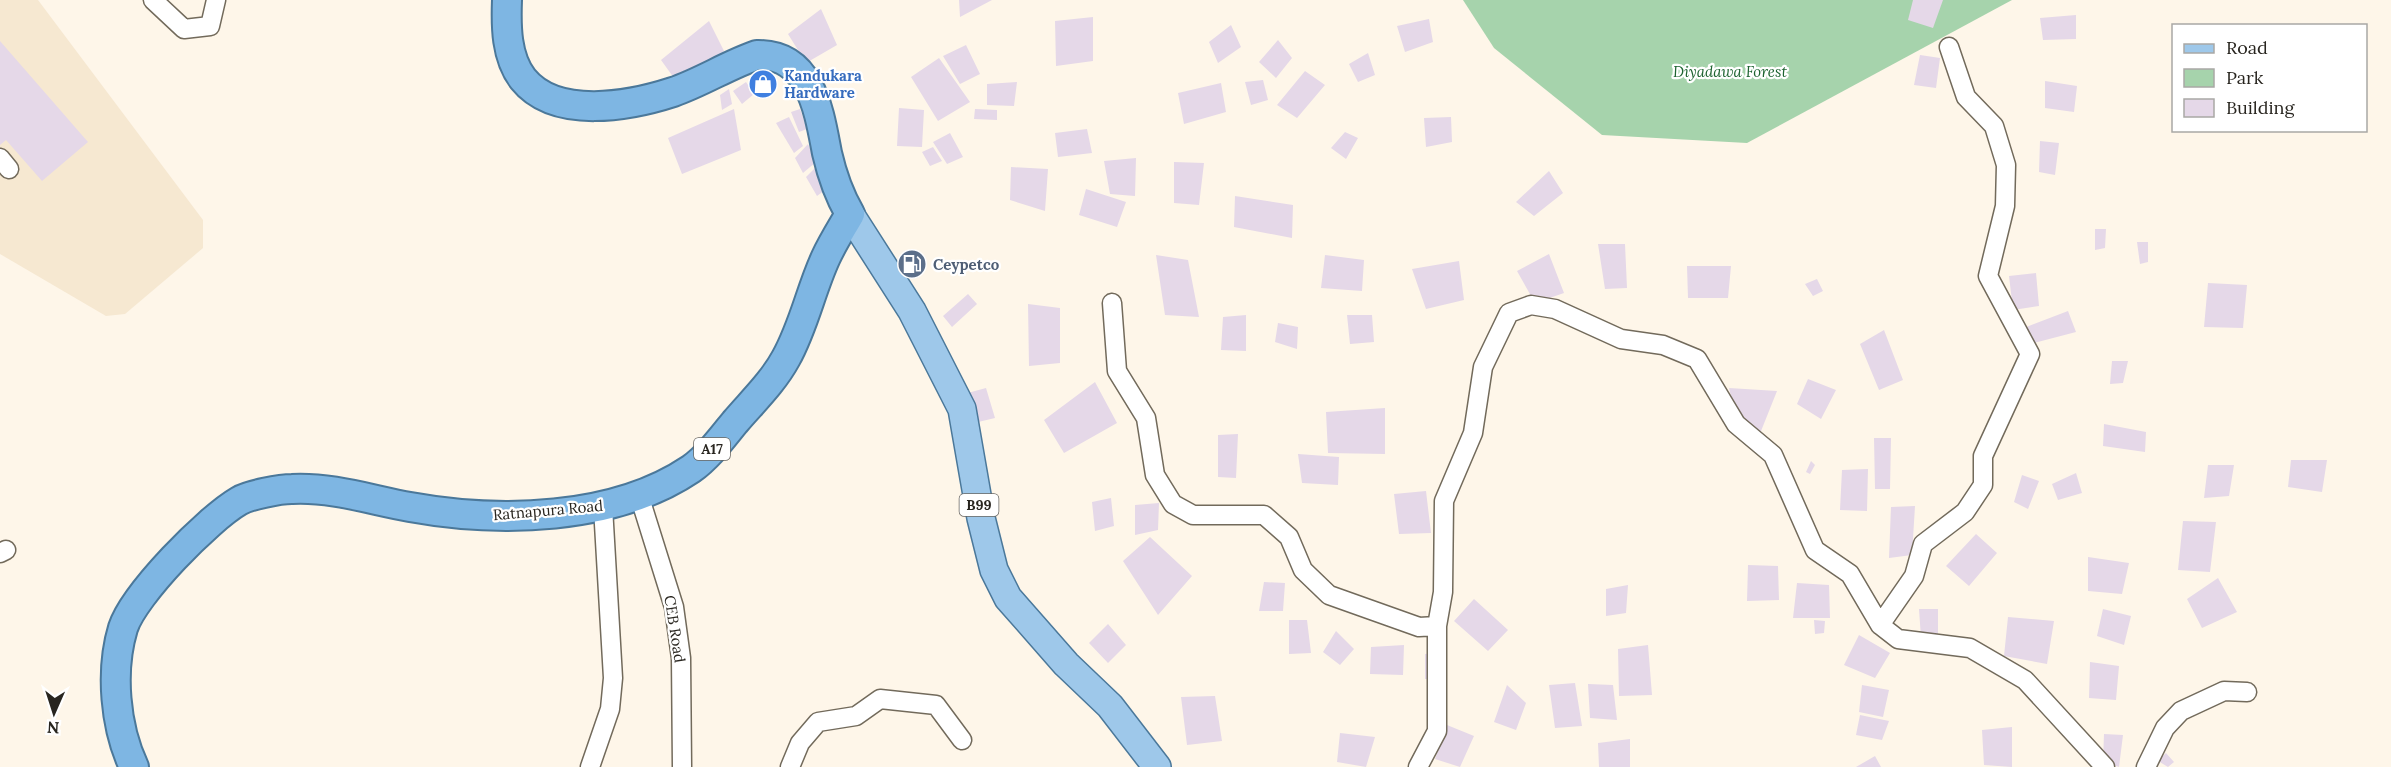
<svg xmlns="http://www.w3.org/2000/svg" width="2391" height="767" font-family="Lora,serif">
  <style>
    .built { fill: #f6e8d1 }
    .green { fill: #a6d3ac }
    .building { fill: #e5d8e8 }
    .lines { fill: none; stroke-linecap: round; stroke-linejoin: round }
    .minor-casing { stroke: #726a5b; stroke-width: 21 }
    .primary-casing { stroke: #4b789a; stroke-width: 30 }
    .trunk-casing { stroke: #4b789a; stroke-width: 32 }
    .minor { stroke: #fff; stroke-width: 18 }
    .primary { stroke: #9ec8ea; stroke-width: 27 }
    .trunk { stroke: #7eb6e3; stroke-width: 28 }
    .labels { text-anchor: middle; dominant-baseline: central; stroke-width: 4.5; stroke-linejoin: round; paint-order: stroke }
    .shield { fill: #fff; stroke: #686662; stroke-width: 1.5 }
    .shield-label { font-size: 14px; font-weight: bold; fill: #28251f }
    .park-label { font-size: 15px; font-style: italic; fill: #1d6330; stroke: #fff }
    .shop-label { font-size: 15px; font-weight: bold; fill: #366cbe; stroke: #fff; text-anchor: start }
    .service-label { font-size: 15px; font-weight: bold; fill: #4e5e75; stroke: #fff; text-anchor: start }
    .street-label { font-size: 15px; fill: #28251f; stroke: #fff }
  </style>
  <rect width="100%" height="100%" fill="#fef6e9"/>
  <path class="built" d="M0,0H38L203,220V248L125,314L106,316L0,254Z"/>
  <path class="green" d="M1463,0H2012L1747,143L1602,135L1494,48Z"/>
  <path class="building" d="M959,0H992L960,17Z
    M1913,0H1943L1933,28L1908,20Z
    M821,9L837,45L806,63L788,34Z
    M2076,15V39L2043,40L2040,18Z
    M1093,17V61L1056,66L1055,21Z
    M1429,19L1433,42L1405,52L1397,26Z
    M709,21L724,51L679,85L661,60Z
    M1231,25L1241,47L1218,63L1209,42Z
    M1278,40L1292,58L1276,78L1259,62Z
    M0,41L88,142L42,181L6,140L0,145Z
    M966,45L980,74L960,84L943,56Z
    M1368,53L1375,75L1358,82L1349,64Z
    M1920,55L1940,58L1936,88L1914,85Z
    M939,58L970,102L938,121L911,77Z
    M1305,71L1325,85L1297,118L1277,105Z
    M1263,80L1268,100L1251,105L1245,82Z
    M2045,81L2077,86L2074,112L2045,108Z
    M746,82L754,94L742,104L733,91Z
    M1017,82L1014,106L987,105V84Z
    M1221,83L1226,112L1184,124L1178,93Z
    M729,89L732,104L722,110L720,95Z
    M899,108L924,110L922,147L897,146Z
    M734,109L741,150L682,174L668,138Z
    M800,109L807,129L799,132L791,112Z
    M975,109L997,110V120L974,119Z
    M789,117L803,146L794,153L776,123Z
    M1451,117L1452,142L1426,147L1424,118Z
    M1087,129L1092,153L1058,157L1055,133Z
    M1345,132L1358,138L1346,159L1331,148Z
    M950,133L963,157L947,164L933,142Z
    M2040,141L2059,143L2055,175L2039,172Z
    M808,144L816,162L803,173L795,158Z
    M933,147L942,161L930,166L922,152Z
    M1136,158L1135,196L1110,194L1104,161Z
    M1174,162L1204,163L1199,205L1174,203Z
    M816,167L825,190L817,196L806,177Z
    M1011,167L1048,169L1045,211L1010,200Z
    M1549,171L1563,193L1534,216L1516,202Z
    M1086,189L1126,202L1117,227L1079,215Z
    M1235,196L1293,205L1292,238L1234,227Z
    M2095,229H2106L2105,248L2095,250Z
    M2137,242H2148V262L2140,264Z
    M1598,244H1625L1627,288L1605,289Z
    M1549,254L1564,293L1535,303L1517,271Z
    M1156,255L1188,260L1199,317L1165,315Z
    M1325,255L1364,260L1362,291L1321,288Z
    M1459,261L1464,300L1426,309L1412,269Z
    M1687,266H1731L1728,298H1688Z
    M2036,273L2039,306L2013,310L2009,276Z
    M1817,279L1823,291L1813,296L1805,284Z
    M2208,283L2247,285L2243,328L2204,327Z
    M968,294L977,304L952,327L943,316Z
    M1028,304L1060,308V363L1029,366Z
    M2068,311L2076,332L2030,344L2021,329Z
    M1246,315V351L1221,350L1223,317Z
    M1347,315H1372L1374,342L1350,344Z
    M1278,323L1298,327L1297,349L1275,342Z
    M1884,330L1903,380L1879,390L1860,344Z
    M2112,361H2128L2123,383L2110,384Z
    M1808,379L1836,390L1821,419L1797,404Z
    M1095,382L1117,423L1064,453L1044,420Z
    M986,388L995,418L974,423L964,394Z
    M1729,388L1777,391L1759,436L1736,418Z
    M1385,408V454L1328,453L1326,412Z
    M2104,424L2146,432L2145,452L2103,446Z
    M1238,434L1236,478L1218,477V435Z
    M1874,438H1891L1890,489H1875Z
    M1298,454L1339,457L1338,485L1302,483Z
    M2291,460H2327L2322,492L2288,487Z
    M1811,461L1815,465L1810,474L1806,472Z
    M2208,465H2234L2229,496L2204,498Z
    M1868,469L1867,511L1840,510L1842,470Z
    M2076,473L2082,493L2058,500L2052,484Z
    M2022,475L2039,481L2028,509L2014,502Z
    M1426,491L1431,533L1399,534L1394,494Z
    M1111,498L1114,526L1095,531L1092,502Z
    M1159,503L1158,530L1135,535V505Z
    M1915,506L1912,555L1889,558L1891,507Z
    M2183,521L2216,522L2210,572L2178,570Z
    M1976,534L1997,553L1969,586L1946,566Z
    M1150,537L1192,576L1158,615L1123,561Z
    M2088,557L2129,563L2122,594L2088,591Z
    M1748,565L1778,566L1779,600L1747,601Z
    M2218,578L2237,612L2202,628L2187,599Z
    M1264,582L1285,583L1283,611H1259Z
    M1797,583L1829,585L1830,618H1793Z
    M1628,585L1626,613L1606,616V589Z
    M1474,599L1508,630L1488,651L1454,621Z
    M1919,609H1938V639L1921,638Z
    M2103,609L2131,616L2124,645L2097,636Z
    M2008,617L2054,621L2047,664L2004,656Z
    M1289,620H1307L1311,653L1289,654Z
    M1814,620L1825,621L1824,633L1815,634Z
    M1108,624L1126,645L1108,663L1089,643Z
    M1336,631L1354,649L1340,665L1323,652Z
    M1859,635L1890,653L1875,678L1844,665Z
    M1404,645L1403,675L1370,674L1371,647Z
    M1648,645L1652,695L1619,696L1618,649Z
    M1434,653V679H1425V654Z
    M2090,662L2119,666L2116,700L2089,698Z
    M1575,683L1582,726L1555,728L1549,685Z
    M1588,684L1613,685L1617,720L1590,718Z
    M1507,685L1526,703L1516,730L1494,722Z
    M1862,685L1889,690L1883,717L1859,712Z
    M1215,696L1222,741L1187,745L1181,697Z
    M1860,715L1889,721L1882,740L1856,735Z
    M1447,725L1474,736L1460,767L1435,759Z
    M2012,727V767L1984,765L1982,730Z
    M1340,733L1375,737L1366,767L1337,762Z
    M2104,734L2123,735L2119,767L2103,762Z
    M1630,739V767H1599L1598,743Z
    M2166,753L2174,762L2168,767L2158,761Z
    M1875,756L1881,767H1856Z"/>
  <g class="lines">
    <g class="minor-casing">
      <path id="minor" d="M153,0L184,29L210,26L216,0
        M0,158L9,169
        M1112,303L1117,371L1146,418L1155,475L1173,504L1193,515H1264L1289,537L1303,570L1329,595L1419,627L1437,626
        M639,495L674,607L681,658L682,767
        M0,553L6,550
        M1880,625L1914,576L1923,544L1965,512L1983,485V456L2030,354L1988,276L2005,206L2006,165L1994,126L1966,97L1949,47
        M590,767L610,709L613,678L603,507
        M790,767L800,743L818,722L856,716L880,699L936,705L962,740
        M1418,767L1437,731V626L1443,592L1444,501L1473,433L1483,367L1509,313L1531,305L1555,309L1621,339L1663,345L1697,359L1736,424L1773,455L1815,550L1850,574L1880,625L1898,639L1970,648L2025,680L2105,767
        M2146,767L2165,728L2181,711L2224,691L2247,692"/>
    </g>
    <g class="primary-casing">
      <path id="primary" d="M850,214L912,311L962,409L981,518L994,570L1008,598L1066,664L1110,706L1157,767"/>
    </g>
    <g class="trunk-casing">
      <path id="trunk" d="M134,767C115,727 110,671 123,628C134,594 208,519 239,501C249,495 280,489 292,489C333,487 371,500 410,507C498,523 614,521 691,469C708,457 722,438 735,422C753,401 773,382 786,358C804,326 811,289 826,257C833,242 842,228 850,214C839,195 832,175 827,153C819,111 811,54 757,55C728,65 702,82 673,92C630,106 556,120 523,79C506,57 506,26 507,0"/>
    </g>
    <use href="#minor" class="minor"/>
    <use href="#primary" class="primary"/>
    <use href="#trunk" class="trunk"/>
  </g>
  <defs>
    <g id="shop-disc" transform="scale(1.5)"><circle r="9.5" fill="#3f7fe0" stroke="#fff"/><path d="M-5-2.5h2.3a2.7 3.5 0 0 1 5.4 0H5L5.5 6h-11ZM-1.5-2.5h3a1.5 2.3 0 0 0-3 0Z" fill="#fff"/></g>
    <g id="fuel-disc" transform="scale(1.5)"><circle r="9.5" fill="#5c6f8a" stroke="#fff"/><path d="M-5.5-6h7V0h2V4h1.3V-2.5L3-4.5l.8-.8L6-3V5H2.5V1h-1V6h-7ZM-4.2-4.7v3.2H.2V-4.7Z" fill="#fff"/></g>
  </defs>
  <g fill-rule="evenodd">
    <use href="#shop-disc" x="763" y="84"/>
    <use href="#fuel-disc" x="912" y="264"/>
  </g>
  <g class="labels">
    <g class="shield">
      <rect x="694" y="438" width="36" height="22" rx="4.5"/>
      <rect x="959.5" y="494" width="39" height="22" rx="4.5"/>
    </g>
    <g class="shield-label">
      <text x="712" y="449">A17</text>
      <text x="979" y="505">B99</text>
    </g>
    <g class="park-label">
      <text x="1730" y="71">Diyadawa Forest</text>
    </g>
    <g class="shop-label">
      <text x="784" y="75">Kandukara<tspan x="784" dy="17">Hardware</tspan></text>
    </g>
    <g class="service-label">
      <text x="933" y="264">Ceypetco</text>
    </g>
    <g class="street-label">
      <text transform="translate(548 510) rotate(-5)">Ratnapura Road</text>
      <text transform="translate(675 629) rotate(81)">CEB Road</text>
    </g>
  </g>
  <rect x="2172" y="24" width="195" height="108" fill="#ffffff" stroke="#a9a8a5" stroke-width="1.5"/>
  <rect x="2184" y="44" width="30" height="9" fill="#9ec8ea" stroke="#a9a8a5" stroke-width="1.5"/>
  <text x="2226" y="54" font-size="18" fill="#28251f">Road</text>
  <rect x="2184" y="69" width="30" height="18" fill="#a6d3ac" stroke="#a9a8a5" stroke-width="1.5"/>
  <text x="2226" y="84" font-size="18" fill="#28251f">Park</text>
  <rect x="2184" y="99" width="30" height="18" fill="#e5d8e8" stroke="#a9a8a5" stroke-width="1.5"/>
  <text x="2226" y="114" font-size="18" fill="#28251f">Building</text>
  <g transform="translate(54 713) rotate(183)" stroke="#ffffff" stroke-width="4.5" paint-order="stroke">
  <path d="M0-4.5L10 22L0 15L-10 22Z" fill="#28251f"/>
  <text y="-9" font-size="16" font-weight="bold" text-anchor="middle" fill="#28251f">N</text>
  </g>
</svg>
